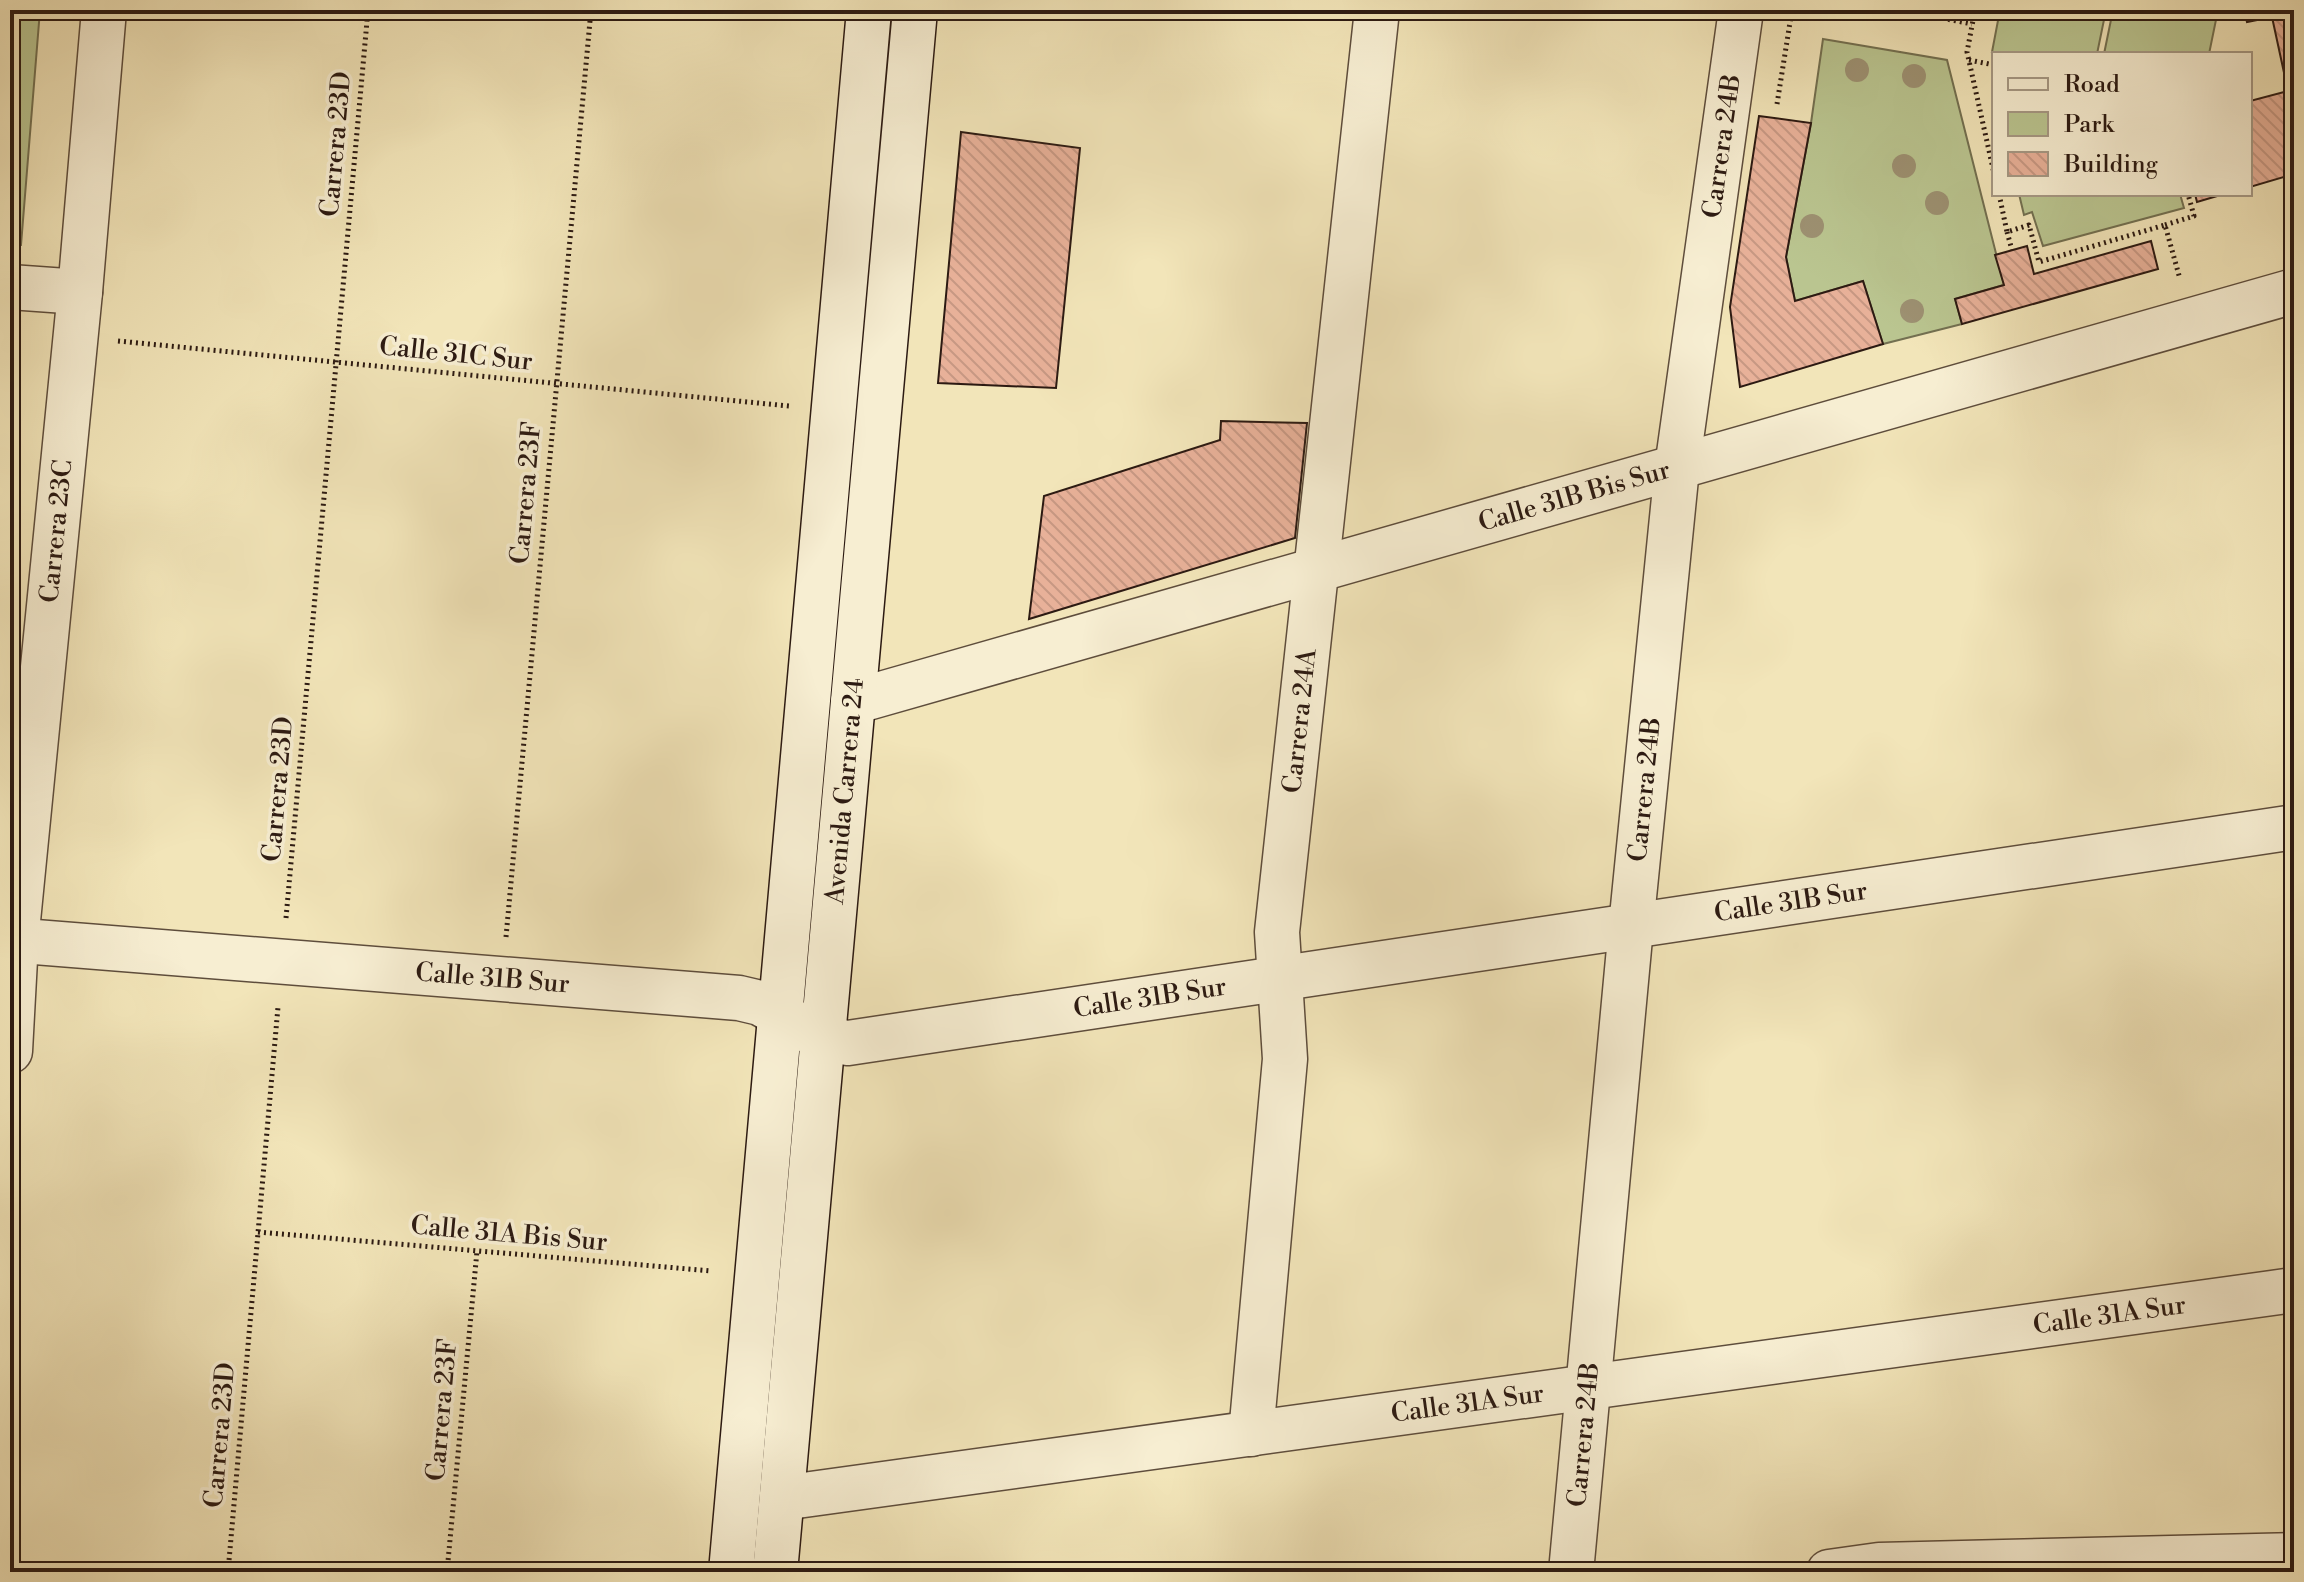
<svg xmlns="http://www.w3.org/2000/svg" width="2304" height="1582" font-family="'Libre Bodoni',serif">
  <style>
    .green { fill: #bac590; stroke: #737051; stroke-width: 2 }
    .building { fill: url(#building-back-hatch); stroke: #2c1a12; stroke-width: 2 }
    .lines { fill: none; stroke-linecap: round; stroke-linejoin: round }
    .street-casing { stroke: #5e4d3c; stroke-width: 47 }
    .secondary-casing { stroke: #2c1a12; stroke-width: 47 }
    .path { stroke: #2c1a12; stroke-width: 5; stroke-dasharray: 2 4; stroke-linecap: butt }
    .street { stroke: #f7eed2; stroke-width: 44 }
    .secondary { stroke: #f7eed2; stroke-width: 44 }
    .tree { fill: #9d9172 }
    .labels { text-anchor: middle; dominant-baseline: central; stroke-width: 7; stroke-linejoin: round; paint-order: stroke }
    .street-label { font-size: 26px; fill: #2c1a12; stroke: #f7eed2 }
  </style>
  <defs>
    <pattern id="building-back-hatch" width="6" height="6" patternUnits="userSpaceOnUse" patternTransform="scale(2)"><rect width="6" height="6" fill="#e8b199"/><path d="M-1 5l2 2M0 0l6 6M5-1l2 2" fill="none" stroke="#c79883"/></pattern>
  </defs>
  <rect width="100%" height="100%" fill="#f2e5b9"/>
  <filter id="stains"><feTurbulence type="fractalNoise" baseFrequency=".0025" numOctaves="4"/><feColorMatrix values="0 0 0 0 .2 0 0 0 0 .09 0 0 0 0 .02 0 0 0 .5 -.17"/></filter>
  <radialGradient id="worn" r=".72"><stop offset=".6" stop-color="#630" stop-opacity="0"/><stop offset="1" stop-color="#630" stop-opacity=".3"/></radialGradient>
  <path class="green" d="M10,10H40L21,245L10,244Z
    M2000,10H2106L2097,54L1992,52Z
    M2113,10H2218L2209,54H2104Z
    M1823,39L1947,60L2004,285L1955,299L1962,324L1883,344L1863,281L1795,301L1786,257L1811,123Z
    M2019,194H2180L2184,208L2043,246L2032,212L2024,215Z"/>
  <path class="building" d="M2244,10H2294V66L2283,68L2272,17L2247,22Z
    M2294,66V174L2250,187V101L2288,91L2283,68Z
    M1759,116L1811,123L1786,257L1795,301L1863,281L1883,344L1740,387L1730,307Z
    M961,132L1080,148L1056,388L938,383Z
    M2195,194H2224L2197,202Z
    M2151,241L2158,269L1962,324L1955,299L2004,285L1995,255L2027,246L2034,274Z
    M10,336L19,337L10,423Z
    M1221,421L1307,423L1295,538L1029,619L1044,496L1220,440Z"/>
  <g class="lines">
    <g class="street-casing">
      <g id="street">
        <path d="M10,287L80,292"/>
        <path id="s1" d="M853,702L2294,291"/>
        <path id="s2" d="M10,940L739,998L760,1003L823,1039L848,1043L2294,827"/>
        <path id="s3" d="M10,1051L16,941L80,292L104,10"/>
        <path id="s4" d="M1251,1434L1285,1059L1277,932L1377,10"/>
        <path id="s5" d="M782,1498L2294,1290"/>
        <path id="s6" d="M1571,1572L1631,927L1677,468L1741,10"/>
        <path d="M1829,1572L1879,1565L2294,1555"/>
      </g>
    </g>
    <g class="secondary-casing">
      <g id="secondary">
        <path d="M731,1572L869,10"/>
        <path id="s7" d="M775,1572L915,10"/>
      </g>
    </g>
    <path class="path" d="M1901,10L1972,24
      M1975,10L1967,52L1994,173
      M1969,60L1994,65
      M1777,104L1792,10
      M1999,194L2007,232L2029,225L2039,262L2165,225L2180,279
      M2165,225L2194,216L2188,194
      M2007,232L2012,250
      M118,341L789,406
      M286,918L368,10
      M506,937L591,10
      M258,1232L712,1271
      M228,1572L278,1007
      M447,1572L477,1251"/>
    <use href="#street" class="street"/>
    <use href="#secondary" class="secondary"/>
  </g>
  <g class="tree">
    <circle cx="1857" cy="70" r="12"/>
    <circle cx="1914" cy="76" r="12"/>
    <circle cx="1904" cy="166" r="12"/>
    <circle cx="1937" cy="203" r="12"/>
    <circle cx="1812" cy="226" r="12"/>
    <circle cx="1912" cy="311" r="12"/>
  </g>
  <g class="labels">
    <g class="street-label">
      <text transform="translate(336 144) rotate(-85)">Carrera 23D</text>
      <text stroke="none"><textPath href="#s6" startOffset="1434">Carrera 24B</textPath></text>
      <text transform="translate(456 354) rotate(6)">Calle 31C Sur</text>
      <text transform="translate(526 493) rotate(-85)">Carrera 23F</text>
      <text stroke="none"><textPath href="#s1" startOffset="750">Calle 31B Bis Sur</textPath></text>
      <text stroke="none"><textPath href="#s3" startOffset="522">Carrera 23C</textPath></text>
      <text stroke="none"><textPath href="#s4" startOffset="716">Carrera 24A</textPath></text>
      <text transform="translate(278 789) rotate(-85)">Carrera 23D</text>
      <text stroke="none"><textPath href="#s6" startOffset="786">Carrera 24B</textPath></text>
      <text stroke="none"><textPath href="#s7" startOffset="784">Avenida Carrera 24</textPath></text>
      <text stroke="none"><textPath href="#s2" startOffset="1804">Calle 31B Sur</textPath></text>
      <text stroke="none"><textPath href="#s2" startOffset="484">Calle 31B Sur</textPath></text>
      <text stroke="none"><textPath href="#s2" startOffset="1156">Calle 31B Sur</textPath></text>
      <text transform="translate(509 1234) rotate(5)">Calle 31A Bis Sur</text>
      <text stroke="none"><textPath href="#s5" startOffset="1340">Calle 31A Sur</textPath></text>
      <text stroke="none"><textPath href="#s5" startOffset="692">Calle 31A Sur</textPath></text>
      <text transform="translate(442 1410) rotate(-85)">Carrera 23F</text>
      <text transform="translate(220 1435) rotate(-85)">Carrera 23D</text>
      <text stroke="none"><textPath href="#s6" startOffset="138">Carrera 24B</textPath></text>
    </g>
  </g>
  <rect width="2304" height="1582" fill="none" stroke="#f2e5b9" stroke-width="40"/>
  <rect x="12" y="12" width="2280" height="1558" fill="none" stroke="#2c1a12" stroke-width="4"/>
  <rect x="20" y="20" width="2264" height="1542" fill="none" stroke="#2c1a12" stroke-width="2"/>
  <rect x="1992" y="52" width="260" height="144" fill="#f7eed2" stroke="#a69985" stroke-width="2"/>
  <rect x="2008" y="78" width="40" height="12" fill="#f7eed2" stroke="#a69985" stroke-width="2"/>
  <text x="2064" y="92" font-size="24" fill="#2c1a12">Road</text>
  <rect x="2008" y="112" width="40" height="24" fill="#bac590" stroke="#a69985" stroke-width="2"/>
  <text x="2064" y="132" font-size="24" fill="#2c1a12">Park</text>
  <rect x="2008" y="152" width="40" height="24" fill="url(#building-back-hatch)" stroke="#a69985" stroke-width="2"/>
  <text x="2064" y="172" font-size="24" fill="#2c1a12">Building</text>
  <rect width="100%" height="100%" filter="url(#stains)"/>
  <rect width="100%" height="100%" fill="url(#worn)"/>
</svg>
